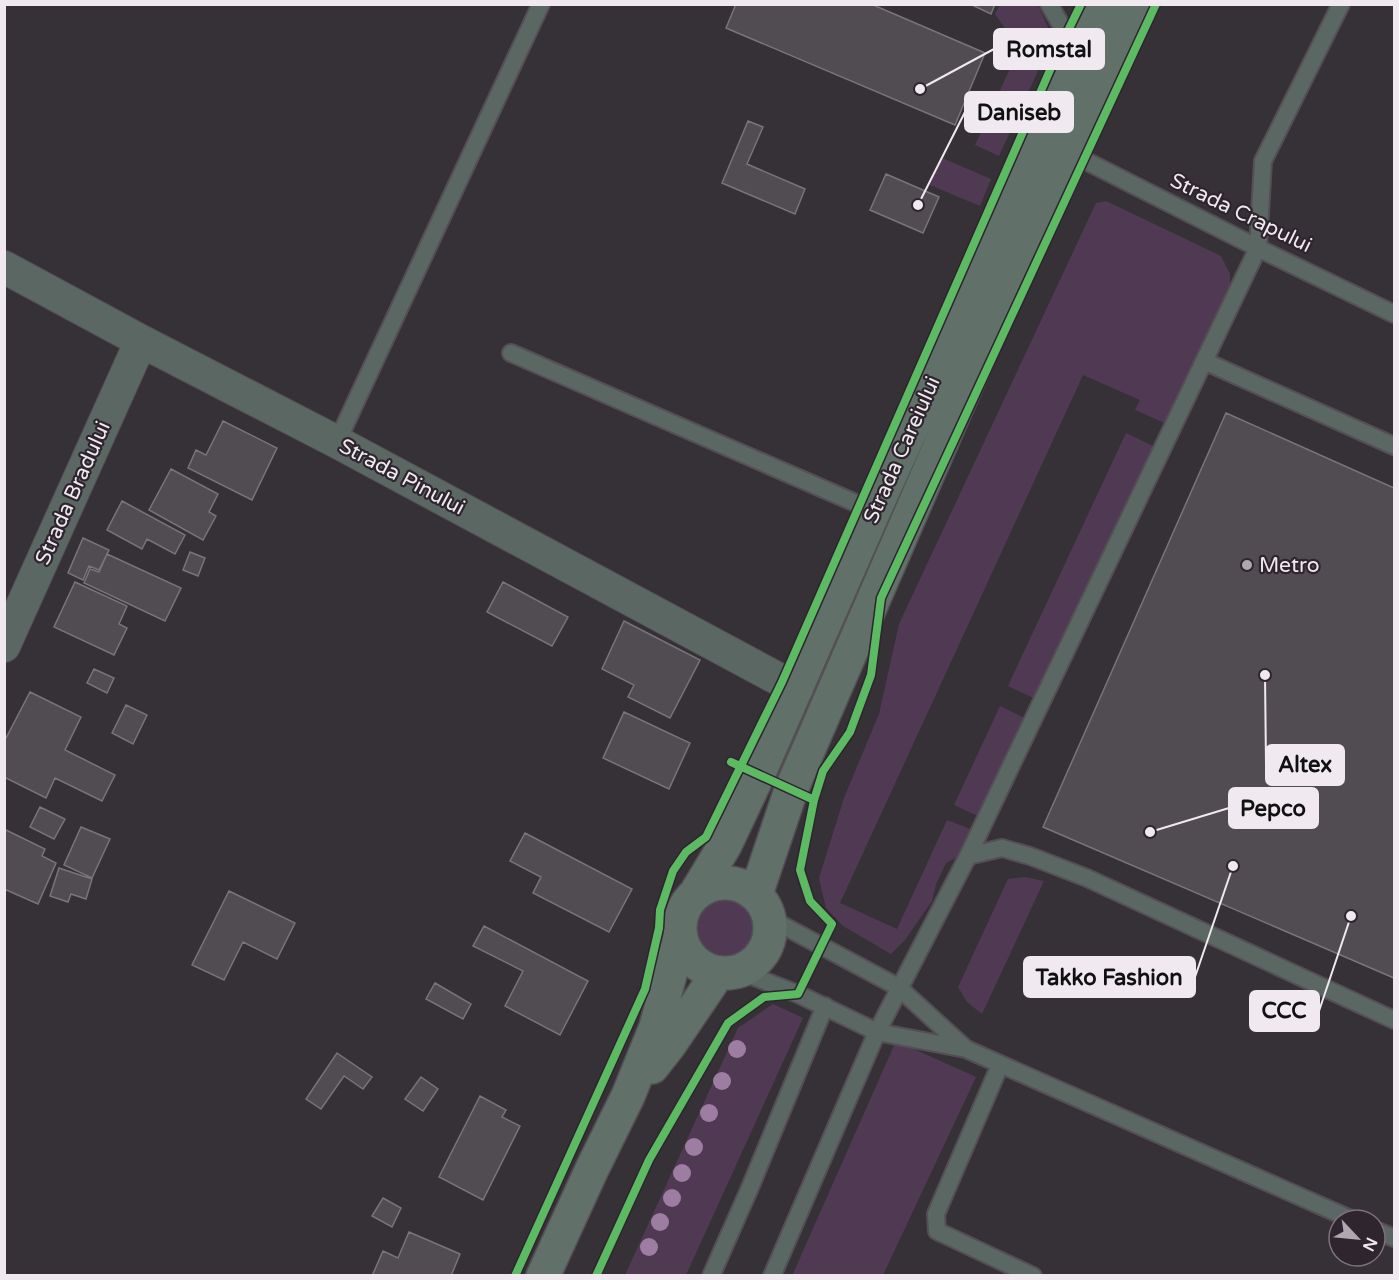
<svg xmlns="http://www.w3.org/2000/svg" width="1399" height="1280" font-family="'Varela Round',sans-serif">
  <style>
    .green { fill: #503a53 }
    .building { fill: #514c51; stroke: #79747a; stroke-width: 1.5 }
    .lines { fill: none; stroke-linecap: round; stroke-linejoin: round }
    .lane-casing { stroke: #534f54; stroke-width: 20 }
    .street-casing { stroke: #534f54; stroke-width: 34 }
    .primary-casing { stroke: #534f54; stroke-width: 36 }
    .lane { stroke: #5b6762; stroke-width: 16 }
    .street { stroke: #5b6762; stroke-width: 32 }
    .primary { stroke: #617069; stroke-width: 33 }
    .cycleway-casing { stroke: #2e252f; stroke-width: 11 }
    .cycleway { stroke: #5cba63; stroke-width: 8 }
    .tree { fill: #9d7da1 }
    .poi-dot { fill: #afa9af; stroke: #2e252f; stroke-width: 2 }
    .labels { text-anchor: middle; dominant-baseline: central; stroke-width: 4.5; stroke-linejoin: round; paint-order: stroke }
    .street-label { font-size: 21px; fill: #f0e9f0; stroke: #2e252f }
    .poi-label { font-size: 21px; fill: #f0e9f0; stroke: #2e252f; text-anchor: start }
    .leader { fill: none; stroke: #f0e9f0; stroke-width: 2 }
    .callout-dot { fill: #f0e9f0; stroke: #2e252f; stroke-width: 2 }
    .callout { fill: #f0e9f0; stroke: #f0e9f0; stroke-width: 2 }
    .callout-label { font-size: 22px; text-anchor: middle; font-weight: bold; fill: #111 }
  </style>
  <rect width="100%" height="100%" fill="#363137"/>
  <path class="green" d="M1000,5H1038L1053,38L999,156L975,145L1019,49L995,14Z
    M942,158L991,179L980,206L930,185Z
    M1106,201L1221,256L1230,274V296L1167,424L1135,410L1140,400L1083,375L840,903L897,929L947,820L973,830L961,855L946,863L936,884L932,901L905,940L891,954L843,926L826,908L819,878L844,798L879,714L899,624L1096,203Z
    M1126,433L1155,447L1038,700L1008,686Z
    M1000,706L1027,719L982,818L954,805Z
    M1025,877L1044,881L982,1014L967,1002L958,987L1008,879Z
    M690 928a35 35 0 1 1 70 0a35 35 0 1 1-70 0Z
    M773,1004L803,1018L686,1275H625L738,1028Z
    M896,1041L976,1077L883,1275L792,1276Z"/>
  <path class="building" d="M736,4H871L985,53L955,125L726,28Z
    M970,4H995L991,14Z
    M748,121L763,127L747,164L805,189L795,214L722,183Z
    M886,174L939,197L923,233L870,210Z
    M1226,413L1394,488V978L1043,827Z
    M223,421L277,448L252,500L188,468L196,450L206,455Z
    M171,469L218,494L209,512L216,516L203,540L149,510Z
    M122,501L185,535L175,554L147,539L142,549L107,530Z
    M83,538L109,550L99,570L89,566L83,580L68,573Z
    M190,552L205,558L198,576L183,570Z
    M107,554L181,588L165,621L84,583L90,569L99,572Z
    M75,582L127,606L119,624L127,628L114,655L54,627Z
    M503,582L568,617L552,646L487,612Z
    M624,621L700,660L670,718L628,697L634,685L602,669Z
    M94,669L114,678L107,693L87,683Z
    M30,692L81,717L65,750L115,775L102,801L55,778L46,798L4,777V742Z
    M126,705L147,715L133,744L112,733Z
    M624,712L690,743L669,789L603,758Z
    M40,807L65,819L54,839L30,827Z
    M81,827L110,839L92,878L64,865Z
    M4,829L45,849L42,856L56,863L38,904L4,889Z
    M525,833L632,889L609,932L533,893L541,877L510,861Z
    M59,868L92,879L86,899L71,894L68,902L50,896Z
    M229,891L295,923L277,959L243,942L224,980L192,965Z
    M484,926L588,981L560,1035L505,1006L523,971L473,946Z
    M435,983L471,1004L463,1019L426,999Z
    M337,1053L372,1077L363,1089L344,1076L321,1109L306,1099Z
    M421,1077L438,1089L423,1111L405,1099Z
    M480,1096L506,1110L502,1117L520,1126L483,1200L439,1177Z
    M383,1198L401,1208L392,1227L372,1216Z
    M409,1232L460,1254L451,1276H372L383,1251L398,1258Z"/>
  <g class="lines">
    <g class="lane-casing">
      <path id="lane" d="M1049,4L1080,58
        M1066,155L1084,160L1258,248L1394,314
        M511,353L874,511
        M1204,361L1394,446
        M337,442L541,4
        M968,856L1258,248L1263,161L1341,4
        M769,918L898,987L966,1049
        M739,971L798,994L877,1032L966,1049L1353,1220
        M1000,1065L936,1214L937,1231L1033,1276
        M1375,1230L1394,1238
        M711,1276L749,1190L825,1006
        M772,1276L877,1032L968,856L1002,848L1030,856L1087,878L1394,1020"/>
    </g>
    <g class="street-casing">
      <path id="street" d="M4,267L141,341L337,442L797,689
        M4,646L141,341"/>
    </g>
    <g class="primary-casing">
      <path id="primary" d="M680 928a45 45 0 1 1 90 0a45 45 0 1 1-90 0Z
        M696,893L725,845L759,773L874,511L1104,4
        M756,894L791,790L1066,155L1134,4
        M652,1067L670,1044L718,973
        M543,1276L592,1169L628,1096L656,1027L680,937"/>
    </g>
    <use href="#lane" class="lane"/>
    <use href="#street" class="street"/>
    <use href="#primary" class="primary"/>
    <g class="cycleway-casing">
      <path id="cycleway" d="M731,762L814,800
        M515,1276L645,989L659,928L660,910L673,871L686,852L706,837L782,682L1061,45L1081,4
        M596,1276L649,1160L728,1023L764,997L798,994L832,924L810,901L800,870L814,800L823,771L850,732L871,675L881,598L1156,4"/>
    </g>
    <use href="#cycleway" class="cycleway"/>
  </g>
  <g class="tree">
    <circle cx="737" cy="1049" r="9"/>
    <circle cx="722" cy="1081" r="9"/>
    <circle cx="709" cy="1113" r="9"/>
    <circle cx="694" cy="1147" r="9"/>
    <circle cx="682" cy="1173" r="9"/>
    <circle cx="672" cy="1198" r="9"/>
    <circle cx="660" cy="1222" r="9"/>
    <circle cx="649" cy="1247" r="9"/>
  </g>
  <circle class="poi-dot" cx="1247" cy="565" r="6"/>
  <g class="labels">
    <g class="street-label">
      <text transform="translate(1241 213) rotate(26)">Strada Crapului</text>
      <text transform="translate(902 450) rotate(-66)">Strada Careiului</text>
      <text transform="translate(402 477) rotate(28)">Strada Pinului</text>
      <text transform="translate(73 493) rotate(-66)">Strada Bradului</text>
    </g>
    <g class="poi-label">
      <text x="1259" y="565">Metro</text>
    </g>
  </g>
  <path class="leader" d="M920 89L994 49M918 205L965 112M1265 675L1266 765M1150 832L1229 808M1233 866L1195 977M1351 916L1319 1011"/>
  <g class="callout-dot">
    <circle cx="920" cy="89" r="6"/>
    <circle cx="918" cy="205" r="6"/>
    <circle cx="1265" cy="675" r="6"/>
    <circle cx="1150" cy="832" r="6"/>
    <circle cx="1233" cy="866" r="6"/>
    <circle cx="1351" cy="916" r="6"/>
  </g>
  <g class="callout">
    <rect x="994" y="29" width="110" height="40" rx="6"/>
    <rect x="965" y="92" width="108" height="40" rx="6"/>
    <rect x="1266" y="745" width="78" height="40" rx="6"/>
    <rect x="1229" y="788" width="89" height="40" rx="6"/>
    <rect x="1024" y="957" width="171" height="40" rx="6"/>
    <rect x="1250" y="991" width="69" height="40" rx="6"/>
  </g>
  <g class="callout-label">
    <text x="1049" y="57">Romstal</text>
    <text x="1019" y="120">Daniseb</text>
    <text x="1305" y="772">Altex</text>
    <text x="1273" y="816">Pepco</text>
    <text x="1109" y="985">Takko Fashion</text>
    <text x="1284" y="1018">CCC</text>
  </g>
  <rect width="1399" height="1280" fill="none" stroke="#f0e9f0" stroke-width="12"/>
  <g transform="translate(1357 1238) rotate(116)"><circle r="28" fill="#2e252f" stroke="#7c737c" stroke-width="1.5"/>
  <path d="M0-4.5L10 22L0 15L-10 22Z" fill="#afa9af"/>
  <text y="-9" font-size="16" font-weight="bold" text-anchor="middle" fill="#f0e9f0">N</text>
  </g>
</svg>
